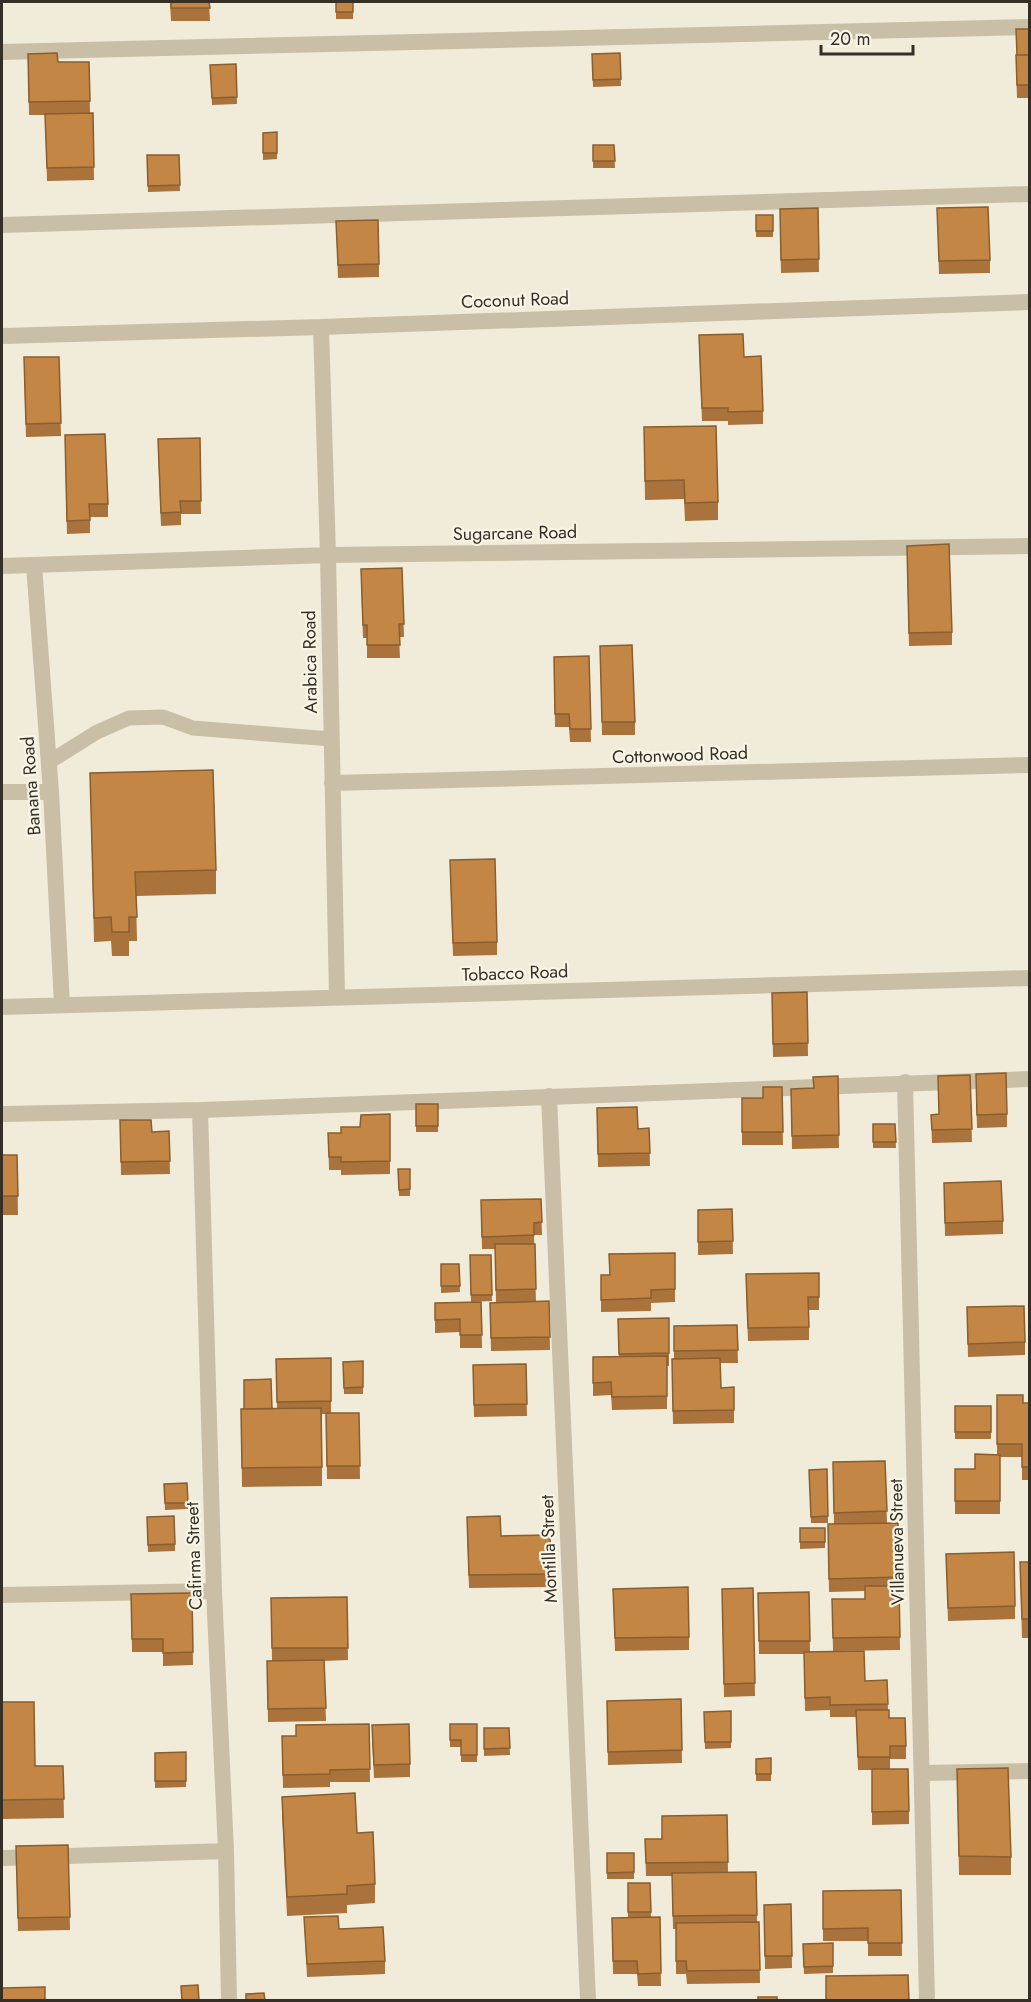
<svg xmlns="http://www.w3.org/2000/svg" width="1031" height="2002" font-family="Jost,sans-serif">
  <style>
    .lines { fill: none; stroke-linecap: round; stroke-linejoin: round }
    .service { stroke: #c9bfa6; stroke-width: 15 }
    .minor { stroke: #c9bfa6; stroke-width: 16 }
    .wall { fill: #a9733b }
    .building { fill: #c48645; stroke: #895e30; stroke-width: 1.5 }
    .labels { text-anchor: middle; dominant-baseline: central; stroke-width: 4.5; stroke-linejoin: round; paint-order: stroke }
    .street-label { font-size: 18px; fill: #352f27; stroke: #f9f5e6 }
  </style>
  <rect width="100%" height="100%" fill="#f1ecda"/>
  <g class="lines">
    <path class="service" d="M49,762L97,732L129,718L163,717L193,728L331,739"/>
    <path class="minor" d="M2,52L1030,27
      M2,225L1030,194
      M321,327L328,555L337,997
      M2,336L321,327L1030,302
      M34,565L51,792L62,1005
      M2,566L328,555L1030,546
      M332,783L1030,765
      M2,792H51
      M2,1007L1030,978
      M905,1082L927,2000
      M549,1096L588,2000
      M200,1110L214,1591L226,1851L229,2000
      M2,1114L200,1110L1030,1079
      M2,1595L214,1591
      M922,1773L1030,1771
      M2,1858L226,1851"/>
  </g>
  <path class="wall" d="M170,2H209L210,21H171Z
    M303,2H315L303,3Z
    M336,2H353V19H336Z
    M1029,29V98H1017L1016,68Z
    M620,53L621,86L593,87L592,54Z
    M28,54L58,62H89L90,113H93L94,180L47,181L45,115H29Z
    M236,64L237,104L212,105L210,65Z
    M277,132V159L263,160V133Z
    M593,145H614L615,168H593Z
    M147,155H179L180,191L148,192Z
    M818,208L819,272L781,273L780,222Z
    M937,208L990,260V273L939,274Z
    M756,215L773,231V237H756Z
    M336,221L379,264V277L338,278Z
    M699,348L744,357L763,411V424L728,425V421H702Z
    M59,357L61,436L26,437L24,370Z
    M644,427L718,502V520L685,521L684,499L645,500Z
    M200,438L201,514H181V525L161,526L158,452Z
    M65,448L108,504V517H90V533L67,534Z
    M907,559L952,632V645L909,646Z
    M402,568L404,637H399L400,658H367V638H363L361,582Z
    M600,646L635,722V735H602Z
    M589,656L591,742H570L569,727H555L554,657Z
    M90,773L216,870V894L136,896L137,941H129V956H112L111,941L94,942Z
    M450,873L497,942V955L453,956Z
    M807,992L808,1056L773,1057L772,993Z
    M970,1075L972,1142L932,1143L931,1115L939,1114L938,1076Z
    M838,1076L839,1148L792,1149L791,1089L813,1088Z
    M782,1087L783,1145H742V1098H763Z
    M976,1087L1007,1114V1127L977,1128Z
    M416,1104H438V1132H416Z
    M597,1108L638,1129L649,1128L650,1166L598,1167Z
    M390,1114V1174L341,1175V1170H329L328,1133H341L360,1127Z
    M120,1120L152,1132L169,1131L170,1174L121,1175Z
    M873,1124H895L896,1148H873Z
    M2,1155H17L18,1215H2Z
    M398,1169H410V1196H399Z
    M944,1183L1003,1221V1234L945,1236Z
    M541,1199L542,1235H534L536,1302L549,1301L550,1350L491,1351L490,1303H496L495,1249H482L481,1200Z
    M732,1209L733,1254L698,1255V1210Z
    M675,1253V1302L651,1303V1311L601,1312V1275H609Z
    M470,1255H491L492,1301L471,1302Z
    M441,1264H459L460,1292L441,1293Z
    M819,1273V1310H809V1340L748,1341L746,1287Z
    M481,1302L482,1348H460V1332L435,1333V1303Z
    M967,1307L1025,1342V1355L968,1357Z
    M669,1318V1366H667V1409L612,1410L611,1395L593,1396V1357H619L618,1319Z
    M737,1325L738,1363H720L721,1388L734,1410V1423L673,1424L672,1359H674V1326Z
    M331,1358V1413H359L360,1479H327L326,1414H322V1486L242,1487L241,1409H277L276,1359Z
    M363,1361V1394H344L343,1362Z
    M526,1364L527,1416L474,1417L473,1365Z
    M997,1395L1023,1403H1029V1480H1022V1457H1000V1514H955V1469H975L997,1455Z
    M955,1406H991V1439H955Z
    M885,1461L887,1523H898L900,1650L833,1651L832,1599H865V1591L829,1592L828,1524H834L833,1462Z
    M827,1469L828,1523H811L809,1470Z
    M187,1483L188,1509L165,1510L164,1484Z
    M147,1517L175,1544V1551L148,1552Z
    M800,1528H825V1548L800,1549Z
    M467,1530L501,1536L550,1535L551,1587L469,1588Z
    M946,1554L1015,1606V1619L948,1621Z
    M1020,1562H1029V1638H1022Z
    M753,1588L755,1696L724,1697L722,1589Z
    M613,1589L689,1637V1650L615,1651Z
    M809,1592L810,1652L865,1681L887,1680L888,1710L889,1718L906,1746V1759H890V1769L909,1811V1824L872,1825V1770H858L856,1717H830V1710L805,1711L804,1654H759L758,1593Z
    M192,1593L193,1665L163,1666V1652H132L131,1594Z
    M347,1597L348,1660L324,1661L326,1721L268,1722L267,1661H272L271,1598Z
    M681,1699L682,1763L608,1765L607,1701Z
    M2,1702L35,1766H63L64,1818L2,1819Z
    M731,1711V1748L705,1749L704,1712Z
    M369,1724L370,1782H330V1787L283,1788L282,1736H296Z
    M450,1724H477V1762H461V1747H450Z
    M484,1728H509L510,1755L484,1756Z
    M372,1738L410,1764V1777L374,1778Z
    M186,1752V1787L155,1788V1753Z
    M771,1758V1781H756V1759Z
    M957,1769L1011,1857V1875H959Z
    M282,1797L357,1833L375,1884V1903L347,1905V1913L287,1916L282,1815Z
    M727,1815L728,1872H756L757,1922H759L760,1983L687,1984L686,1974H676V1929H673L672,1876H646L645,1839H662Z
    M68,1845L70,1930L18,1931L16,1846Z
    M607,1853H634V1879H607Z
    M628,1883H650L651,1917H660L661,1986H638L637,1974H613L612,1918H628Z
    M901,1890L902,1956H868V1941H823V1891Z
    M791,1904L792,1968L765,1969L764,1905Z
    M304,1917L339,1929L385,1961V1974L307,1977Z
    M833,1943V1973L804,1974L803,1944Z"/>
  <path class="building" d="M171,2H209L210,8H171Z
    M336,2H353V12H336Z
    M1016,29H1029V55H1017Z
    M57,53L58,62H89L90,101L29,102L28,54Z
    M620,53L621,79L593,80L592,54Z
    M1016,55H1029V85H1017Z
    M236,64L237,97L212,98L210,65Z
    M93,113L94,167L47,168L45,114Z
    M277,132V153H263V133Z
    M593,145H614L615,161H593Z
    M147,155H179L180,185L148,186Z
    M988,207L990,260L939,261L937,208Z
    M818,208L819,259L781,260L780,209Z
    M756,215H773V231H756Z
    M378,220L379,264L338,265L336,221Z
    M743,334L744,357L761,356L763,411L728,412V408H702L699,335Z
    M24,357H59L61,423L26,424Z
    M716,426L718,502L685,503L684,480L645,481L644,427Z
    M105,434L108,504H89L90,520L67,521L65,435Z
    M200,438L201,501H180L181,512L161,513L158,439Z
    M949,544L952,632L909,633L907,546Z
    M402,568L404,624H399L400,645H367V625H363L361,569Z
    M632,645L635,722H602L600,646Z
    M589,656L591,729H570L569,714H555L554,657Z
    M213,770L216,870L135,872L137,917H129V932H112L111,917L94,918L90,773Z
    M495,859L497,942L453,943L450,860Z
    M807,992L808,1043L773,1044L772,993Z
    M1006,1073L1007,1114L977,1115L976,1074Z
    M970,1075L972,1129L932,1130L931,1115L939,1114L938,1076Z
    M838,1076L839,1135L792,1136L791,1089L814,1088L813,1077Z
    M763,1087H782L783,1132H742V1098H763Z
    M416,1104H438V1126H416Z
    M637,1107L638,1129L649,1128L650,1153L598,1154L597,1108Z
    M390,1114V1161L341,1162V1157H329L328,1133H341V1127H360L361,1115Z
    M120,1120H151L152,1132L169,1131L170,1161L121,1162Z
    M873,1124H895L896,1142H873Z
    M2,1155H17L18,1196H2Z
    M398,1169H410V1189L399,1190Z
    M1001,1181L1003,1221L945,1223L944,1183Z
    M541,1199L542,1222L534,1223V1235L482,1237L481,1200Z
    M732,1209L733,1241L698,1242V1210Z
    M495,1244H535L536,1289L496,1290Z
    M675,1253V1289L651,1290V1298L601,1300V1275H610L609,1254Z
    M470,1255H491L492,1295H471Z
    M441,1264H459L460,1286H441Z
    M819,1273V1297H808L809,1327L748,1328L746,1274Z
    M549,1301L550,1337L491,1338L490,1303Z
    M481,1302L482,1335H460V1319L435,1320V1303Z
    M1024,1306L1025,1342L968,1344L967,1307Z
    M669,1318V1353L619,1354L618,1319Z
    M737,1325L738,1350L674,1351V1326Z
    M667,1356V1396L612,1397L611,1382L593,1383V1357Z
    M331,1358V1401L277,1402L276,1359Z
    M720,1358L721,1388L734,1387V1410L673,1411L672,1359Z
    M363,1361V1387L344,1388L343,1362Z
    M526,1364L527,1404L474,1405L473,1365Z
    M271,1379L272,1409H244V1380Z
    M997,1395H1023V1403H1029V1467H1022V1444H997Z
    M955,1406H991V1432H955Z
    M321,1408L322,1467L242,1468L241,1409Z
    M326,1413H359L360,1466H327Z
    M975,1454L1000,1455V1501H955V1469H975Z
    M885,1461L887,1511L834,1513L833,1462Z
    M827,1469L828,1516L811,1517L809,1470Z
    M187,1483L188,1503H165L164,1484Z
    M174,1516L175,1544L148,1545L147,1517Z
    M500,1516L501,1536L550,1535L551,1574L469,1575L467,1517Z
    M898,1523L899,1577L829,1579L828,1524Z
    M800,1528H825V1542H800Z
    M1014,1552L1015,1606L948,1608L946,1554Z
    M1020,1562H1029V1619H1022Z
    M865,1586H899L900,1637L833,1638L832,1599H865Z
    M688,1587L689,1637L615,1638L613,1589Z
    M753,1588L755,1683L724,1684L722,1589Z
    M809,1592L810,1641H759L758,1593Z
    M192,1593L193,1652L163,1653V1639H132L131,1594Z
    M347,1597L348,1648H272L271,1598Z
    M864,1651L865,1681L887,1680L888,1704L830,1705V1697L805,1698L804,1652Z
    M324,1660L326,1708L268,1709L267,1661Z
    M681,1699L682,1750L608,1752L607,1701Z
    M2,1702H34L35,1766H63L64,1799L2,1800Z
    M856,1710H889V1718H905L906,1746H890V1757H858Z
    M731,1711V1742H705L704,1712Z
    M369,1724L370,1769L330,1770V1774L283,1775L282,1736H296V1725Z
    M409,1724L410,1764L374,1765L372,1725Z
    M450,1724H477V1755H461V1740H450Z
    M484,1728H509L510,1748L484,1749Z
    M186,1752V1781H155V1753Z
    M771,1758V1774H756V1759Z
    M1008,1768L1011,1857L959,1856L957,1769Z
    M872,1769H908L909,1811L872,1812Z
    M355,1793L357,1833L373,1832L375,1884L347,1886V1894L287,1897L282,1797Z
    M727,1815L728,1862L646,1863L645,1839H662V1816Z
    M68,1845L70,1917L18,1918L16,1846Z
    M607,1853H634V1872L607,1873Z
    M756,1872L757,1915L673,1916L672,1873Z
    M628,1883H650L651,1912H628Z
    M901,1890L902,1943H868V1928L823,1929V1891Z
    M791,1904L792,1956H765L764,1905Z
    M338,1916L339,1929L383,1927L385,1961L307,1964L304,1917Z
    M660,1917L661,1973L638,1974L637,1961H613L612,1918Z
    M759,1922L760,1970L687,1971L686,1961H676V1923Z
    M833,1943V1966L804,1967L803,1944Z
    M908,1975L909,2001H826V1976Z
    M198,1985L199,2001H182L181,1986Z
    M45,1987V2001H2V1988Z
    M264,1993L265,2001H246V1994Z
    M758,1997H777V2001H758Z"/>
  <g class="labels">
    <g class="street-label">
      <text transform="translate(515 300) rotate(-2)">Coconut Road</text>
      <text transform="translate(515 533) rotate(-1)">Sugarcane Road</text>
      <text transform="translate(310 662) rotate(-91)">Arabica Road</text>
      <text transform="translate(680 755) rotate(-2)">Cottonwood Road</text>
      <text transform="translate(31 786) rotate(-94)">Banana Road</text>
      <text transform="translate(515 973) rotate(-2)">Tobacco Road</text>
      <text transform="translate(897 1542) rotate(-91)">Villanueva Street</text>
      <text transform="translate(549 1549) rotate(-92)">Montilla Street</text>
      <text transform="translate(194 1556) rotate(-92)">Cafirma Street</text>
    </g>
  </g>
  <rect width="1031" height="2002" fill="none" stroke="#352f27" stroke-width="6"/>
  <path d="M821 45v9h92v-9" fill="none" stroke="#352f27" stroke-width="3"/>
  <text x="830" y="45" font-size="18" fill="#352f27" stroke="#f9f5e6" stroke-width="4.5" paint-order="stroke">20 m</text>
</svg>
